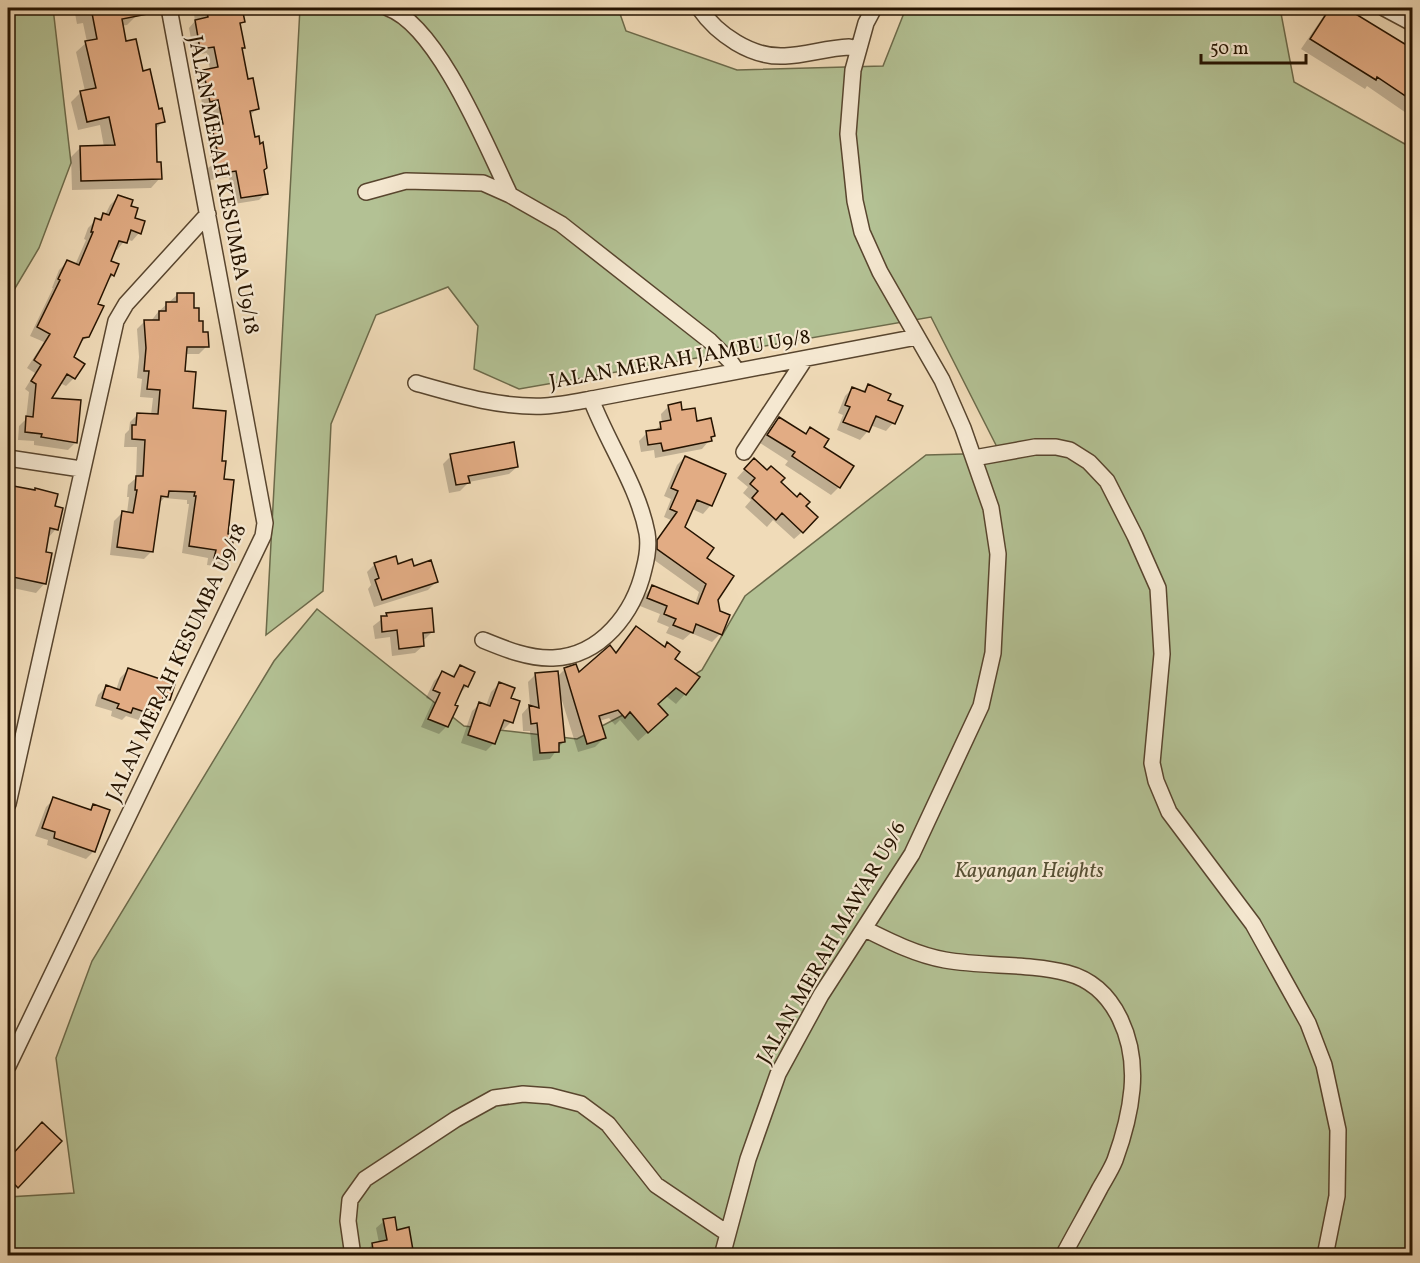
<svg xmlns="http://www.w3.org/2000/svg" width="1420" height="1263" font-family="Vollkorn,serif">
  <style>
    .green { fill: #b3c194; stroke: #6c6a4a; stroke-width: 1.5 }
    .shadow { fill: #0003 }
    .building { fill: #e2ac84; stroke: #251300; stroke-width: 1.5 }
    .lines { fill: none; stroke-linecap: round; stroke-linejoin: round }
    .minor-casing { stroke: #58452e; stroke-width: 18 }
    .minor { stroke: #f5e8d1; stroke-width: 15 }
    .labels { text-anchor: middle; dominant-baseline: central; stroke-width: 4.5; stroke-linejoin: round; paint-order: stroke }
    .street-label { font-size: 21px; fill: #251300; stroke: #f5e8d1 }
    .park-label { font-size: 21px; font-style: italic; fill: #575034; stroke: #f5e8d1 }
  </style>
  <rect width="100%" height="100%" fill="#f0dbb8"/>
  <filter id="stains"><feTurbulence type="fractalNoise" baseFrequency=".00333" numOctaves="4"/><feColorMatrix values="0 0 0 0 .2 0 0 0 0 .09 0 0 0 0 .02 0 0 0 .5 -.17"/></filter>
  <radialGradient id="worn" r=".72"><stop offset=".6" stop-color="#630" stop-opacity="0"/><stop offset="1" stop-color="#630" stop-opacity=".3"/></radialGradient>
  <path class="green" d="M8,8H53L71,163L39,248L8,300Z
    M300,8H618L626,31L737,70L883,66L906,8H1280L1294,82L1412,148V1255L8,1256V1197L74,1193L56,1058L92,961L274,661L317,609L464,726L577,739L671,690L702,670L745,596L926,455L1000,453L931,317L519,389L474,369L478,326L448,287L376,315L331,424L323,591L266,635Z"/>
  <path class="shadow" d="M74,8H135L137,15L127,25L121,26L125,42L141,72L163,121L155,130V164L160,178L151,188L72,190L71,157L81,147H104L100,125L78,130L71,102L81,92L85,91L76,52L87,42L83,23L77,24Z
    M193,8H240L243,22L239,25L244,47L241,50L247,81L258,108L249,116L266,193L259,200L234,204L229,177L210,180L208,168L212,165L206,135L216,127L212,106L203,108L197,79L204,72L210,70L207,53L194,55L189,28L195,21Z
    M1329,8H1343L1409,49L1410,47L1412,48V117L1367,86L1365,89L1301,49Z
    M118,197L129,207L139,233L132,241L126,239L117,250L114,249L109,261L113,275L106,283L96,304L88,336L79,344L72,358L74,378L66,386L60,383L50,399L76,442L68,450L34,445V441L18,440L19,426L26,419L29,392L25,389L35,373L27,368L44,342L30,336L53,288H52L59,270L67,262L75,265L86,240L84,239L88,228L96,220L105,215L110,205Z
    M177,295L193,310L207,346L199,354H185L184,372L192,410L220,462L229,559L221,567L207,565L208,558L182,553L189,504H187V500L164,498L158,505L152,551L144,559L110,555L114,521L122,513H127L129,497H127L128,485L136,478L137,447H124L125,434L129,430L130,422L137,415H151L153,398L140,397L142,379L137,378L139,357L137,329L145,321H151L158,312Z
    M868,386L886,401L901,407L893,423L886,431L870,425L867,432L860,440L837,430L843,415L838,413L845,396L853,388L862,392Z
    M669,406L681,412L713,436L702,449L655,458L654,450L641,452L639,441L647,433L653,432L662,424L661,414Z
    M779,419L804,435L810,429L822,447L839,487L831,495L785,465L788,461L760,443Z
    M451,456L517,467L509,474L469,482L460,491L449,493L443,464Z
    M685,457L724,474L710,506L703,514L692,509L684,528L705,558L716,599L720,634L712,642L691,633L683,640L666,633L669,627L657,622L660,614L640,606L645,595L652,587L695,604L699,592L650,557V549L671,520L664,517L671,499L664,496L677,465Z
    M746,468L778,483L804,506L802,532L794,539L773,520L767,527L745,507L751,500L743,493L748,487L737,478Z
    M8,486L57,495L54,507L56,529L47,539L44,553L45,583L36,593L8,587Z
    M375,564L413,567L436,582L428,590L374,607L368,589L371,585L367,572Z
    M431,610L433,631L425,639L422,640L423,646L415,653L392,656L390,637L375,639L373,626L387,615Z
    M637,628L663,648L667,644L673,659L698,677L685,694L676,704L666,696L656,704L657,724L638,741L620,720L615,725L609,718L599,721L604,738L595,747L578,752L560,694L563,742L550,759L533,761L530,731H523L522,714L530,705L528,682L536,674L557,677L565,669L578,674L615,654Z
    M460,667L467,686L458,695L453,706L456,707L447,726L439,734L421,727L433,701L426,698L434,681L442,673L451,677Z
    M128,670L168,699L160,707H159L156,715L148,723L126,716L122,720L111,716L112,711L95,706L98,695L106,687L116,690L120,678Z
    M499,684L509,699L511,722L503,730L499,728L494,743L486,751L461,743L472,711L480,704L486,706L491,692Z
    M54,799L89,811L94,806V851L86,859L47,845L48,840L35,836L46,807Z
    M8,1003L16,1009L8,1022Z
    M42,1124L60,1141L10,1194L8,1192V1160Z
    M384,1221L396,1231L412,1256H365V1252L373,1244L379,1243L376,1228Z"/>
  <path class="building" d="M91,8H153V13L122,19L126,41L136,39L143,71L150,69L159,109L162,108L165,122L156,124L157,162H161L162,179L81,181L80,146L115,145L109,117L87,122L80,91L96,88L85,41L97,39Z
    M206,8H242L245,22L240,23L245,48H242L248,79L253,78L259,109L250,111L255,137L259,136L260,144L263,142L267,168L264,170L268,194L241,198L236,171L217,174L214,160L219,159L212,127L223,124L218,100L210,102L203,70L218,67L214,47L200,49L195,20L208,17Z
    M1330,8H1346L1413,49V101L1377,77L1376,80L1310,39Z
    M118,195L133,200L131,206L138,208L135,218L145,221L141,234L131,230L127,243L119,241L111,261L119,264L114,276L111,274L98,304L104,306L89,337L83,338L74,357L85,364L75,379L67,374L52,398L81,400L77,443L41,437L42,434L25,432L26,416L33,417L36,384L31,381L41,365L34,360L50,334L37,327L60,280L58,279L67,260L79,265L93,232H91L95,218L101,220L103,213L109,215Z
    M177,293H194V308H199V321H203V332H208L209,347H187L185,371L196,372L193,408L226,411L222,461H226L224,479L234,480L228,534L234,535L230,560L214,558L216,550L189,546L196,496H194L195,492L169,491L168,497L161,496L153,552L117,547L122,511L133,513L137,490H135L136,476H143L145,440L132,439V425H136L137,413L158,414L160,390L147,389L149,371H144L146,348L144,320H159V311H166V302H177Z
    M868,384L891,394L888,400L903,406L895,424L876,416L869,432L843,422L850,407L845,405L852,387L865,392Z
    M681,402L682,410L695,408L697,421L711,418L715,436L711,437L712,441L663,451L661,443L648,445L646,431L661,429L660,422L671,420L668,405Z
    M779,417L806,434L810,427L829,439L824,447L854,466L840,488L792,456L795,452L767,435Z
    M514,442L518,467L468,476L470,483L456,485L450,454Z
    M685,456L726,474L712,506L697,500L685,527L714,548L707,558L734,576L718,600L720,611L730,615L722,635L696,624L693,633L673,625L676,619L664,614L667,606L647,598L652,585L698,604L706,584L657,549V540L677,512L670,509L678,491L671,488Z
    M754,458L767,470L771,466L785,478L781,482L797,497L800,493L810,502L806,506L818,517L803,533L782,513L776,520L752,498L758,491L750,484L755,478L744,469Z
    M8,485L35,490V488L58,494L55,506L63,508L58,530L50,528L46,552L52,553L46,584L8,576Z
    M396,556L398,564L412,559L414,566L431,560L438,582L382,600L375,580L379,578L374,563Z
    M432,608L434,632L423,633L424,646L399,649L397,630L382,632L381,616H387L386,613Z
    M636,626L665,647L667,642L680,652L675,659L700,677L686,695L676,688L658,704L668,715L648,733L630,712L625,718L618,710L599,716L606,738L587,744L564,668L576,664L579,672L610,645L616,653Z
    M460,665L475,672L468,687L464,685L455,705L458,706L448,727L428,719L440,693L433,690L442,671L454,677Z
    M128,668L175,684L170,700L163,698L157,716L133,708L131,713L117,708L119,704L102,698L106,685L120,690Z
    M558,671L565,742L559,743V752L540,753L537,723L531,724L529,705L539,708L535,673Z
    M499,682L515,688L511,698L520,701L513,723L504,720L495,744L468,735L479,702L490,706Z
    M53,797L91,810L93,804L110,810L95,852L54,838L55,832L42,828Z
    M42,1122L62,1141L18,1188L8,1177V1159Z
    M395,1217L397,1230L409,1227L414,1256H374L372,1243L387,1240L383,1219Z"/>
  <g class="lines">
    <g class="minor-casing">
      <path id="minor" d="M388,8C438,26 487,147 510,195
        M699,8C717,34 751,58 785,56C806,55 827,48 849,47L858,49
        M1384,8L1412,23
        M366,192L406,181L483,183L510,195L561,224L710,341L730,361L737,371
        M416,383C458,395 501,408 545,406C562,405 580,401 597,398L917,337
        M744,452L805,359
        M8,458L81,469
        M974,458L1035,447H1056L1070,450L1089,462L1107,481L1135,536L1158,588L1162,654L1152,763L1156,781L1169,812L1253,924L1308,1023L1324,1065L1338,1130L1337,1196L1325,1256
        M483,640C505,649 529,659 553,658C601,656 634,613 644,569C647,558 649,545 647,533C638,486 608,444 591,399
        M8,804L116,321L126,304L208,214
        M865,929C891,942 917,955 945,960C985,967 1028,963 1067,973C1117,986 1136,1042 1132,1089C1130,1112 1123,1138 1115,1160C1111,1170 1105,1179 1100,1188C1088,1211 1075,1233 1063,1256
        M8,1066L263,536L265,523L169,8
        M353,1256L348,1221L350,1200L365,1179L456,1119L494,1098L523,1094L550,1096L581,1104L608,1124L656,1185L727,1233
        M722,1256L748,1159L778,1074L821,995L912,854L981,706L993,653L998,554L991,508L963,428L942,380L880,272L862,232L855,201L848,134L853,70L866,23L874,8"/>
    </g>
    <use href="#minor" class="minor"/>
  </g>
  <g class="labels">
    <g class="street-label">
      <text transform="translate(223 185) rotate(79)">JALAN MERAH KESUMBA U9/18</text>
      <text transform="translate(680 360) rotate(-10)">JALAN MERAH JAMBU U9/8</text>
      <text transform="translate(177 663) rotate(-65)">JALAN MERAH KESUMBA U9/18</text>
      <text transform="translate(832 943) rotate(-60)">JALAN MERAH MAWAR U9/6</text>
    </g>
    <g class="park-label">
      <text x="1029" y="871">Kayangan Heights</text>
    </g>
  </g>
  <rect width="1420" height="1263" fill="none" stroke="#f0dbb8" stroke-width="30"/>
  <rect x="9" y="9" width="1402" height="1245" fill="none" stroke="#251300" stroke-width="3"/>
  <rect x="15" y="15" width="1390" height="1233" fill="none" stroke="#251300" stroke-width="1.5"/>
  <path d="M1201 54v9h105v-9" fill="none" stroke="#251300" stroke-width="3"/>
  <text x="1210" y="54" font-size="18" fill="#251300" stroke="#f5e8d1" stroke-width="4.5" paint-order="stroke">50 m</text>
  <rect width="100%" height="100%" filter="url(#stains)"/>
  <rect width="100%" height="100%" fill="url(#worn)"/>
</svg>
